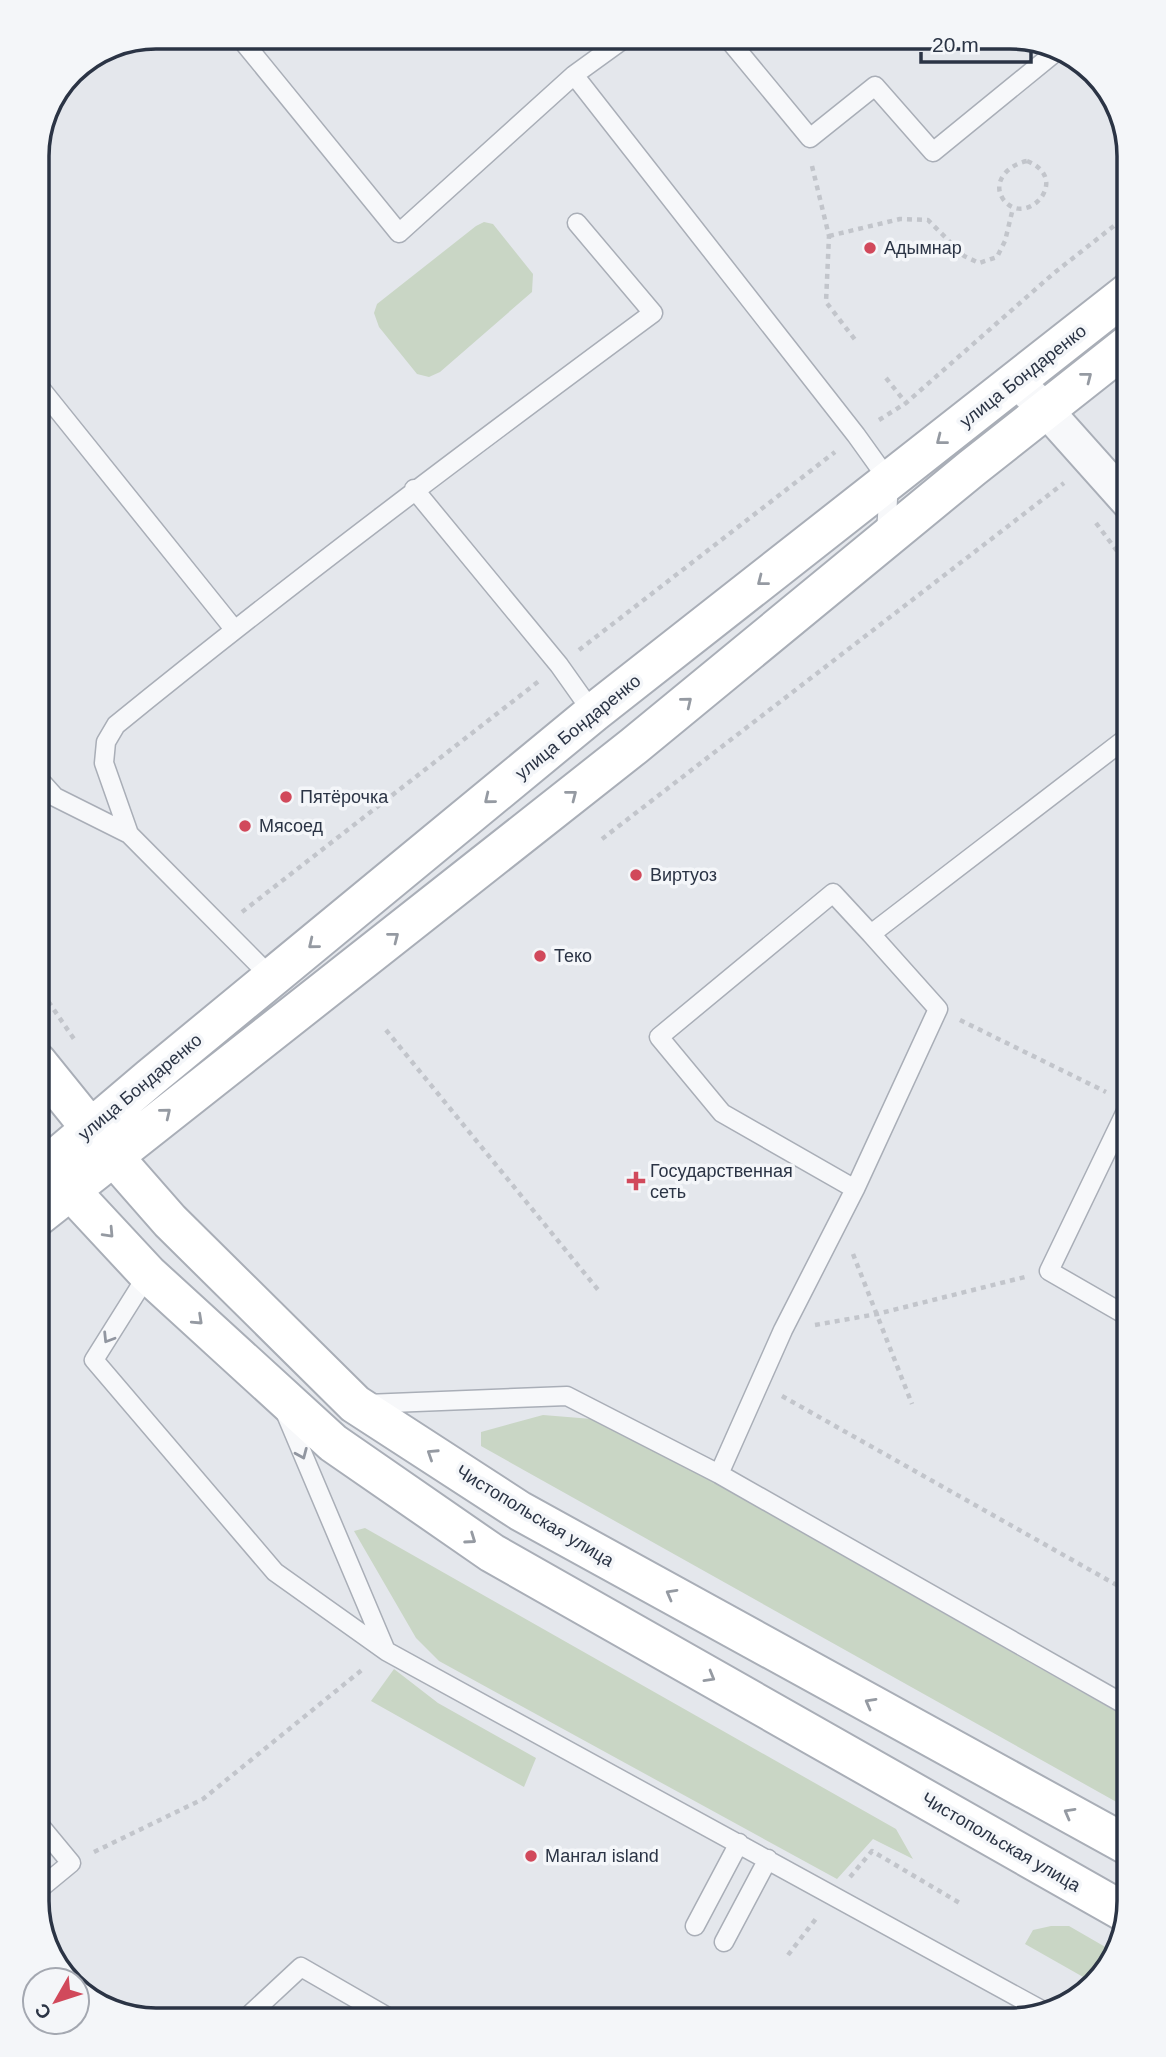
<svg xmlns="http://www.w3.org/2000/svg" width="1166" height="2057" font-family="Arial,sans-serif">
  <style>
    .green { fill: #c9d6c5 }
    .lines { fill: none; stroke-linecap: round; stroke-linejoin: round }
    .lane-casing { stroke: #a9aeb7; stroke-width: 21 }
    .street-casing { stroke: #a9aeb7; stroke-width: 37 }
    .secondary-casing { stroke: #a9aeb7; stroke-width: 42 }
    .path { stroke: #c2c5cb; stroke-width: 4.5; stroke-dasharray: 5 5; stroke-linecap: butt }
    .lane { stroke: #f7f8fa; stroke-width: 18 }
    .street { stroke: #f7f8fa; stroke-width: 33 }
    .secondary { stroke: #fff; stroke-width: 38 }
    .oneway { stroke: #959aa2 }
    .oneway2 { stroke: #9196a0 }
    .poi-dot { fill: #d1495b; stroke: #f4f6f9; stroke-width: 2.5 }
    .labels { text-anchor: middle; dominant-baseline: central; stroke-width: 7; stroke-linejoin: round; paint-order: stroke }
    .poi-label { font-size: 18px; fill: #2b3445; stroke: #f4f6f9; text-anchor: start }
    .street-label { font-size: 18px; fill: #2b3445; stroke: #f4f6f9 }
    .rim { fill: none; stroke: #2b3445; stroke-width: 3.5 }
  </style>
  <rect width="100%" height="100%" fill="#e4e7ec"/>
  <path class="green" d="M484,222L493,224L533,274L532,292L440,372L429,377L417,374L379,327L374,313L377,304L476,226Z
    M543,1415L592,1419L642,1441L1129,1719V1809L481,1446V1432Z
    M365,1528L896,1829L913,1859L873,1839L837,1879L439,1661L416,1638L354,1531Z
    M394,1669L438,1703L536,1758L524,1787L371,1701Z
    M1051,1926H1069L1114,1952L1109,1967L1092,1982L1025,1944L1033,1930Z"/>
  <g class="lines">
    <g class="lane-casing">
      <path id="lane" d="M729,40L810,138L875,86L933,152L1058,50
        M245,44L399,233L574,75L856,435L889,481L886,535
        M574,75L621,41
        M37,384L234,629
        M414,489L559,665L593,713
        M37,777L55,797L129,834
        M272,978L129,834L104,763L106,742L116,725C292,582 472,447 653,313L577,223
        M855,1189L722,1113L659,1037L833,893L871,934
        M148,1274L94,1360L275,1572L386,1651L1045,2012
        M1129,1317L1049,1271L1129,1105
        M366,1404L567,1396L719,1474L1129,1707
        M285,1412L386,1651
        M719,1474L783,1330L855,1189L938,1009L871,934L1129,736
        M37,1891L71,1863L37,1822
        M695,1926L739,1843
        M724,1942L768,1859
        M244,2020L301,1967L393,2020"/>
    </g>
    <g class="street-casing">
      <path id="street" d="M1016,381L1045,409L1129,503"/>
    </g>
    <g class="secondary-casing">
      <path id="secondary" d="M37,1062L113,1156L170,1221L355,1404L520,1511L1129,1846
        M54,1173L148,1274L333,1443L492,1553L1126,1913
        M37,1174L150,1078L593,713L1129,292
        M37,1217L634,746L972,468L1129,344"/>
    </g>
    <path class="path" d="M1027,161C1073,179 1025,230 1003,199C991,181 1010,164 1027,161Z
      M812,166L829,236L826,302L856,341
      M829,236L900,219L928,220L964,256L979,263L997,257L1005,241L1013,208
      M886,378L906,403
      M879,420L906,403L1054,273L1129,214
      M1119,442L1129,434
      M1096,523L1129,567
      M579,650L835,452
      M602,839L1064,483
      M242,912L539,681
      M37,985L74,1039
      M960,1020L1106,1092
      M386,1030L599,1291
      M853,1254L912,1404
      M37,1324L46,1319
      M815,1325L877,1314L1025,1277
      M782,1396L1129,1592
      M94,1852L203,1799L363,1669
      M850,1877L872,1851L963,1905
      M788,1955L818,1916"/>
    <use href="#lane" class="lane"/>
    <use href="#street" class="street"/>
    <use href="#secondary" class="secondary"/>
  </g>
  <defs><path id="oneway-chevron" d="M-2-3.5L2.5 0L-2 3.5" fill="none" stroke-width="1.6" stroke-linecap="round" stroke-linejoin="round" transform="scale(1.75)"/></defs>
  <g class="oneway">
    <use href="#oneway-chevron" transform="translate(1087 377) rotate(-38)"/>
    <use href="#oneway-chevron" transform="translate(941 440) rotate(142)"/>
    <use href="#oneway-chevron" transform="translate(762 581) rotate(142)"/>
    <use href="#oneway-chevron" transform="translate(687 702) rotate(-39)"/>
    <use href="#oneway-chevron" transform="translate(572 795) rotate(-38)"/>
    <use href="#oneway-chevron" transform="translate(489 799) rotate(141)"/>
    <use href="#oneway-chevron" transform="translate(394 937) rotate(-38)"/>
    <use href="#oneway-chevron" transform="translate(313 944) rotate(141)"/>
    <use href="#oneway-chevron" transform="translate(166 1113) rotate(-39)"/>
    <use href="#oneway-chevron" transform="translate(109 1233) rotate(47)"/>
    <use href="#oneway-chevron" transform="translate(198 1320) rotate(43)"/>
    <use href="#oneway-chevron" transform="translate(432 1454) rotate(-147)"/>
    <use href="#oneway-chevron" transform="translate(471 1539) rotate(35)"/>
    <use href="#oneway-chevron" transform="translate(671 1594) rotate(-151)"/>
    <use href="#oneway-chevron" transform="translate(710 1677) rotate(30)"/>
    <use href="#oneway-chevron" transform="translate(870 1703) rotate(-151)"/>
    <use href="#oneway-chevron" transform="translate(1069 1813) rotate(-151)"/>
  </g>
  <g class="oneway2">
    <use href="#oneway-chevron" transform="translate(108 1338) rotate(122)"/>
    <use href="#oneway-chevron" transform="translate(302 1454) rotate(67)"/>
  </g>
  <g class="poi-dot">
    <circle cx="870" cy="248" r="7"/>
    <circle cx="286" cy="797" r="7"/>
    <circle cx="245" cy="826" r="7"/>
    <circle cx="636" cy="875" r="7"/>
    <circle cx="540" cy="956" r="7"/>
    <path d="M632.5 1170.5h7v7h7v7h-7v7h-7v-7h-7v-7h7z"/>
    <circle cx="531" cy="1856" r="7"/>
  </g>
  <g class="labels">
    <g class="poi-label">
      <text x="884" y="248">Адымнар</text>
      <text x="300" y="797">Пятёрочка</text>
      <text x="259" y="826">Мясоед</text>
      <text x="650" y="875">Виртуоз</text>
      <text x="554" y="956">Теко</text>
      <text x="650" y="1171">Государственная<tspan x="650" dy="21">сеть</tspan></text>
      <text x="545" y="1856">Мангал island</text>
    </g>
    <g class="street-label">
      <text transform="translate(1023 376) rotate(-38)">улица Бондаренко</text>
      <text transform="translate(578 727) rotate(-39)">улица Бондаренко</text>
      <text transform="translate(140 1087) rotate(-40)">улица Бондаренко</text>
      <text transform="translate(535 1516) rotate(31)">Чистопольская улица</text>
      <text transform="translate(1001 1842) rotate(30)">Чистопольская улица</text>
    </g>
  </g>
  <path d="M0 0H1166V2057H0ZM156 49H1010A107 107 0 0 1 1117 156V1901A107 107 0 0 1 1010 2008H156A107 107 0 0 1 49 1901V156A107 107 0 0 1 156 49Z" fill="#f4f6f9" fill-rule="evenodd"/>
  <path class="rim" d="M156 49H1010A107 107 0 0 1 1117 156V1901A107 107 0 0 1 1010 2008H156A107 107 0 0 1 49 1901V156A107 107 0 0 1 156 49Z"/>
  <g transform="translate(56 2001) rotate(231)"><circle r="33" fill="#f4f6f9" stroke="#a4a8b1" stroke-width="2"/>
  <path d="M0-5L12 26L0 18L-12 26Z" fill="#d1495b"/>
  <text y="-10" font-size="19" font-weight="bold" text-anchor="middle" fill="#2b3445">С</text>
  </g>
  <path d="M921 52v10h110v-10" fill="none" stroke="#2b3445" stroke-width="3.5"/>
  <text x="932" y="52" font-size="21" fill="#2b3445" stroke="#f4f6f9" stroke-width="5" paint-order="stroke">20 m</text>
</svg>
